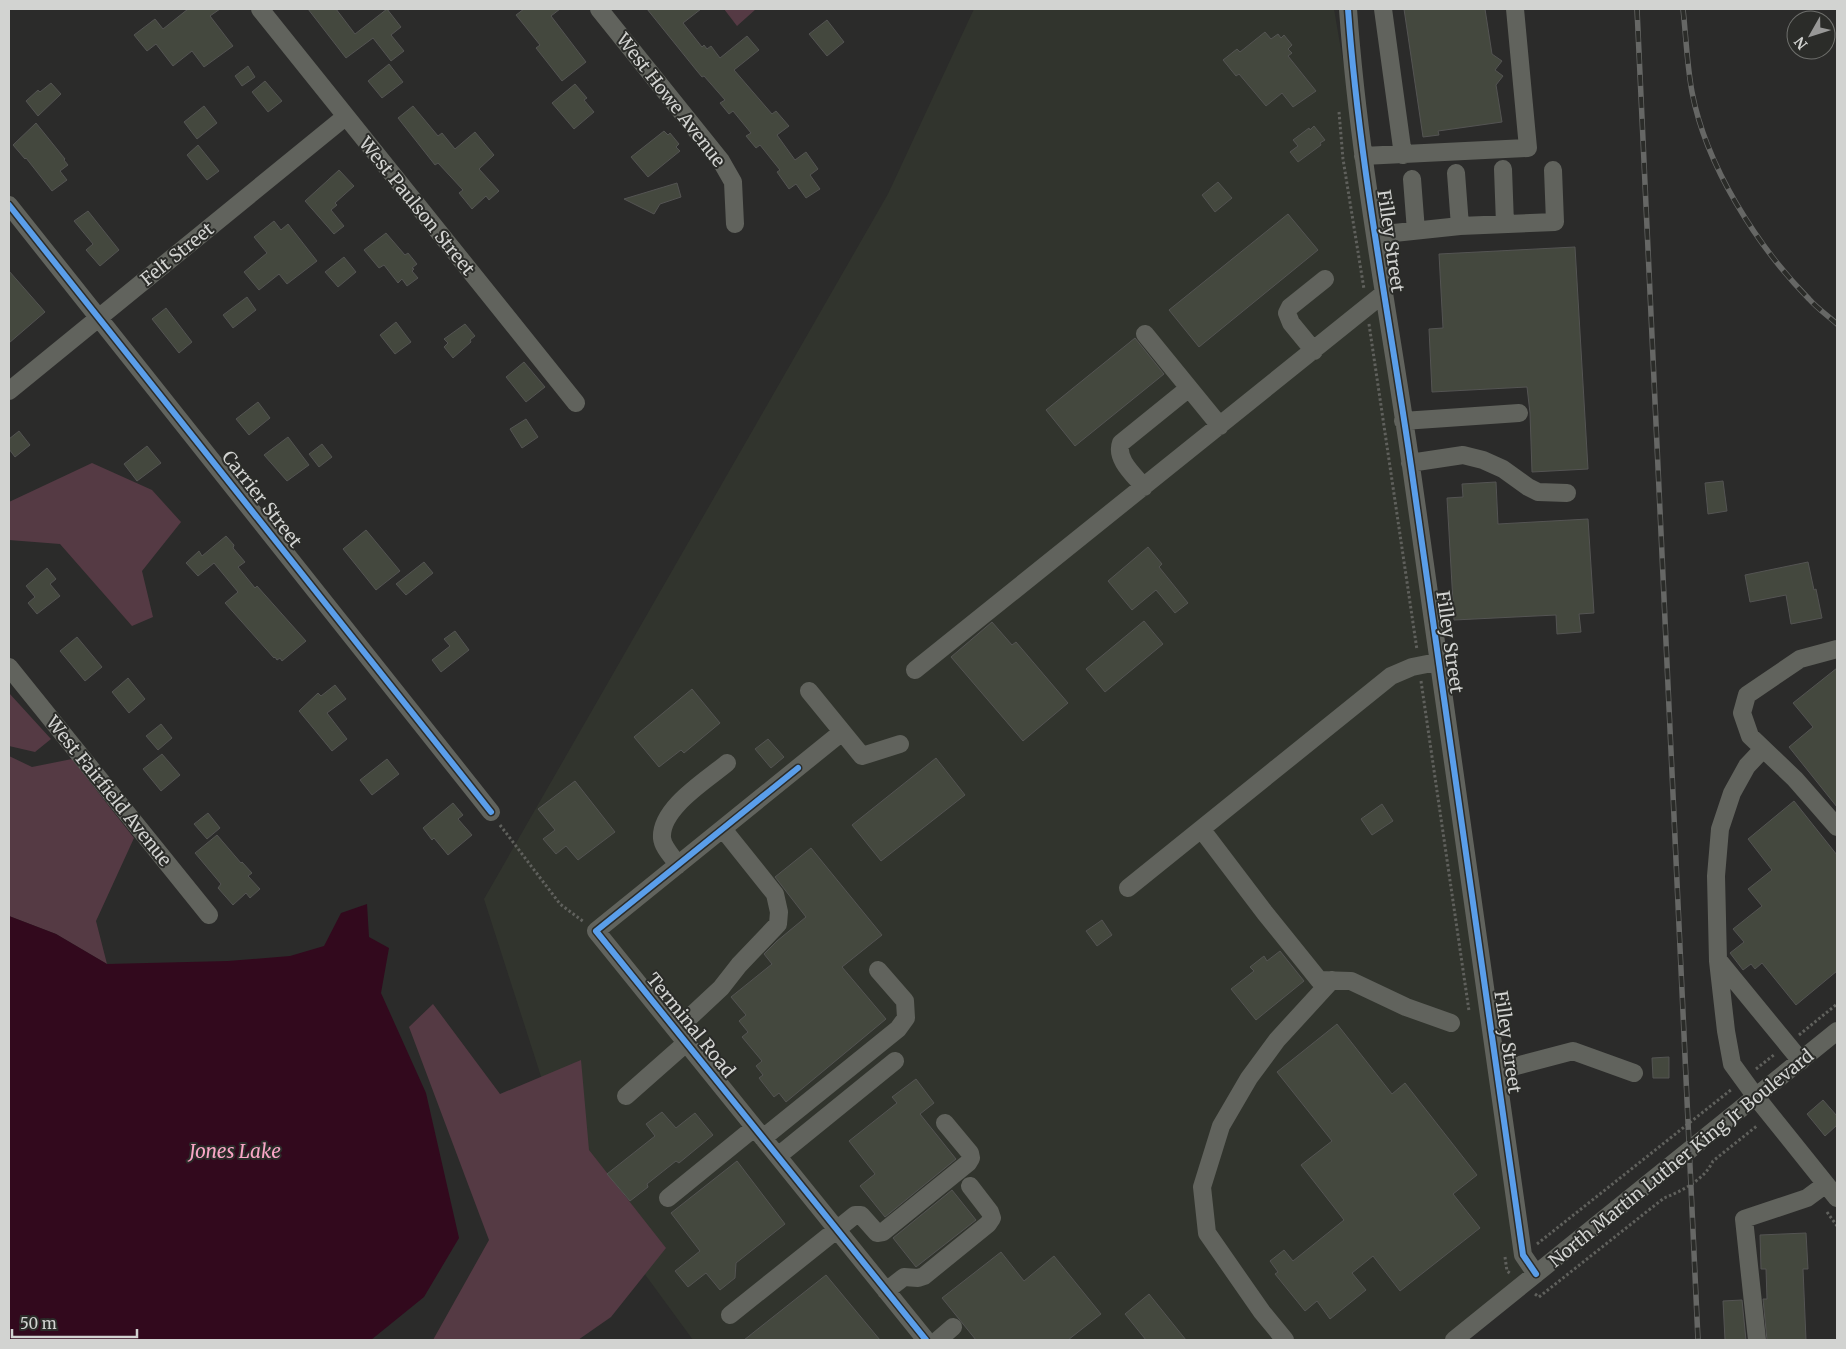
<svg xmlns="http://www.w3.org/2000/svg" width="1846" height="1349" font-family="Merriweather,serif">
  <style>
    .built { fill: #31342d }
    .green { fill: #553a44 }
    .water { fill: #32091d }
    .building { fill: #44483e; stroke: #545453 }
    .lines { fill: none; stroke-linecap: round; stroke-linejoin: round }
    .path { stroke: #60615d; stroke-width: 3; stroke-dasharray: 2.5 2.5; stroke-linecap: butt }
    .minor { stroke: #61635d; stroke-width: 18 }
    .rail-casing { stroke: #666765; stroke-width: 5.5 }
    .rail { stroke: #2b2c29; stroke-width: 4; stroke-dasharray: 11; stroke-linecap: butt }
    .cycleway-casing { stroke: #2b2c29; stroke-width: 9 }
    .cycleway { stroke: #5a9eea; stroke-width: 6 }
    .labels { text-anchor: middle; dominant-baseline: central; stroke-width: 4; stroke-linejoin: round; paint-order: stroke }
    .street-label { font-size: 18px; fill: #d2d3d1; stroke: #2b2c29 }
    .water-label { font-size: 19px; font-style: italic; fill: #f9a6c6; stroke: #2b2c29 }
  </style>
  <rect width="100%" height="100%" fill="#2b2b2a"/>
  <path class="built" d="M974,9H1334L1383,294L1523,1255L1536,1274L1453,1340H693L573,1176L484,899L888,194Z"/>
  <path class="green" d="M724,9H756L737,26Z
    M92,463L152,490L181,522L142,571L153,617L132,626L60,544L9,540V502Z
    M9,693L51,739L35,752L9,746Z
    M9,756L32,767L72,759L134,838L96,921L107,964L56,934L9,916Z
    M433,1004L500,1094L581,1060L589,1150L666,1248L611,1317L578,1340H433L489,1240L409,1027Z"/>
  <path class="water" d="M367,904L369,937L389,948L381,993L426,1093L459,1238L424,1297L371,1340H9V916L56,934L107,964L228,961L290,956L324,946L341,913Z"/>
  <path class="building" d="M188,9H220L210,16L233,46L204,67L192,51L173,66L156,44L147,51L134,35L155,19L163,29Z
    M308,9H336L355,34L387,9L401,27L391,35L404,51L391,61L373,38L346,58Z
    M524,9H560L551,16L586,62L562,81L536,48L540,45L516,15Z
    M647,9H701L683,23L702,47L704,45L707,49L711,46L720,58L747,36L759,50L734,70L772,114L776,111L789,126L777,135L795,160L806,152L818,169L810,175L820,189L806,198L796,184L789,189L777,172L780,170L760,145L756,148L746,136L751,133L733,111L729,114L720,103L725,100L704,76L702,77L697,71Z
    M1404,9H1485L1492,54L1502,61L1495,70L1503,76L1496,85L1502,122L1438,131L1439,135L1423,137Z
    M827,20L844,42L827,56L809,34Z
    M1265,32L1271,39L1278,34L1281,38L1284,35L1292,45L1288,49L1292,53L1288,56L1316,91L1293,107L1282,93L1266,106L1239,74L1236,76L1223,60L1237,49L1240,52Z
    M389,64L403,82L382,98L368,81Z
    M248,66L255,77L242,86L235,76Z
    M265,81L282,101L268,112L252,92Z
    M51,83L61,94L38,116L26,101L38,90L40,92Z
    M575,84L587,98L584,100L594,112L574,129L552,103Z
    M204,106L217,123L197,139L184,122Z
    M413,106L438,136L442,133L455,149L475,132L494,155L479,169L499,191L489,200L486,196L472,209L459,193L463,190L438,163L435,165L398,118Z
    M36,123L65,159L64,160L68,165L60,171L67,180L52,191L26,158L25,159L13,145Z
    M1314,126L1325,140L1320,143L1321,145L1298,162L1290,152L1298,146L1293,140L1309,128L1310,130Z
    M664,131L668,135L670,133L679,144L676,147L680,151L648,177L631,157Z
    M198,145L219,171L207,180L187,155Z
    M339,170L354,186L335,203L337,205L331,210L344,226L334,234L305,201Z
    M1218,182L1232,198L1215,212L1202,195Z
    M677,183L681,197L660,204L654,214L624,199Z
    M88,211L119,250L100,266L86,250L93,244L74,221Z
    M1288,214L1318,250L1199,347L1169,310Z
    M274,221L281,230L288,224L317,261L287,284L279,274L259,290L244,272L267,253L254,237Z
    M386,233L405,255L408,253L417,264L412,268L414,269L412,271L418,278L407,286L402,279L398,283L384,265L379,268L364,250Z
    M1575,247L1588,469L1532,472L1530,413L1527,387L1432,392L1429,329L1443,328L1439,254Z
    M344,257L356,272L338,287L325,272Z
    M9,271L45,312L9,343Z
    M247,297L256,310L233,328L223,315Z
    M166,308L192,342L179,353L152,319Z
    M396,322L411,342L395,354L380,335Z
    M465,324L475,336L470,340L471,342L453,358L444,347L448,343L444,339Z
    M1135,338L1164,374L1075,446L1046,410Z
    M524,362L545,387L526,402L506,377Z
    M258,402L270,418L249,435L236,419Z
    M526,419L538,437L522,448L510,429Z
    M19,431L30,445L15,457L9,449V439Z
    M288,437L309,465L287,481L264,455Z
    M322,444L332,457L319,467L309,454Z
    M147,446L161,463L137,481L124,464Z
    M1723,481L1727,511L1708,514L1705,483Z
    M1496,482L1498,524L1588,519L1594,613L1579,614L1581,632L1557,634L1556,615L1454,620L1447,498L1463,497L1462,484Z
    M366,530L400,571L376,590L343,549Z
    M226,536L234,545L233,548L245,562L238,567L255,588L257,586L306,641L282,661L280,658L277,660L275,657L274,658L225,603L238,592L214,563L198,576L186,563L199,551L202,556Z
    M1148,547L1162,564L1159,567L1188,603L1175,613L1156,590L1132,610L1108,581Z
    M424,562L433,573L406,595L396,584Z
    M1808,562L1814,590L1816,589L1822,618L1791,624L1786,595L1750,602L1745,575Z
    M47,568L56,579L50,584L60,596L37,614L28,603L35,597L26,586Z
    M1144,621L1163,644L1105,692L1086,669Z
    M992,622L1012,645L1016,642L1068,703L1023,741L951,657Z
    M455,631L469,650L441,672L432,660L450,646L444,639Z
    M77,637L102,667L85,681L60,651Z
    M1837,668V807L1789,747L1813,727L1793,703Z
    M128,678L145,699L129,713L112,692Z
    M335,685L346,699L327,713L347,739L332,751L299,711L318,693L321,696Z
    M692,689L720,723L684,753L681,750L659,767L634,737Z
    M161,724L172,738L158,750L146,736Z
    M768,739L784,757L771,768L755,749Z
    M162,754L180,775L161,791L143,769Z
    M936,758L965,795L881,861L852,825Z
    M387,759L399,774L372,795L360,780Z
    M575,781L615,832L578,860L566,846L556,854L543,839L555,830L538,809Z
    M1794,801L1837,855V971L1796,1005L1762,963L1755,969L1751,964L1743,970L1730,953L1744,942L1733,929L1762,906L1748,889L1772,870L1748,839Z
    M453,803L463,815L458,819L472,835L448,855L434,838L432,840L423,828Z
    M1382,804L1393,821L1372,835L1361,819Z
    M208,813L220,828L207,839L194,824Z
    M217,835L241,863L242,862L252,873L248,876L260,889L250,898L246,893L233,905L218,888L221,884L195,853Z
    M811,848L882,935L842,967L886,1019L786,1102L779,1093L774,1097L759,1078L763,1075L756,1066L762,1061L742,1037L748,1032L739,1021L746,1015L731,997L772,964L764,954L777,941L806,917L775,877Z
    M1102,920L1112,935L1097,946L1086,931Z
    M1280,951L1304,981L1256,1020L1231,989L1254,971L1250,967L1264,956L1267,961Z
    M1337,1024L1392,1094L1405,1083L1477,1175L1453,1194L1480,1228L1400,1291L1373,1256L1352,1273L1366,1290L1330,1319L1317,1301L1305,1311L1275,1274L1278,1272L1270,1261L1284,1250L1293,1261L1344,1220L1301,1165L1332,1141L1277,1072Z
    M1669,1057V1078H1653L1652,1058Z
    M916,1079L934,1103L920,1114L956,1159L885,1217L860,1186L875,1174L849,1141L897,1103L892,1097Z
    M1823,1100L1837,1116V1125L1825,1136L1807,1114Z
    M662,1112L676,1128L695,1113L713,1135L679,1163L676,1161L647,1184L648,1187L630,1201L607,1174L655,1136L646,1124Z
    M737,1161L785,1224L736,1263L735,1278L720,1290L706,1273L688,1287L675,1271L700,1251L671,1213Z
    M952,1190L976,1220L916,1267L893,1238Z
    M1806,1233L1808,1269H1803L1806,1340H1767L1763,1299H1767L1766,1269H1761L1760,1235Z
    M1001,1252L1024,1281L1054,1256L1101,1314L1068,1340H976L942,1298Z
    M826,1275L880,1340H744Z
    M1149,1294L1186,1340H1146L1125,1314Z
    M1742,1300L1746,1340H1725L1723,1301Z"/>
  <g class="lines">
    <path class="path" d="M1339,112L1343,159L1364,289
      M1369,324L1417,650
      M1421,681L1469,1011
      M500,825L560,904L584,922
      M1799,1035L1837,1004
      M1756,1069L1775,1054
      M1827,1212L1837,1226
      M1537,1244L1732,1089
      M1505,1257L1507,1271L1511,1274
      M1535,1294L1539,1297L1664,1198C1682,1191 1704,1180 1713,1161L1758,1125"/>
    <path class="minor" d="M260,9L576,403
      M599,9L721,161L733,182L735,224
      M1348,9C1359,163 1389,314 1411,466C1448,729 1485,992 1523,1255L1536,1274
      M1383,9L1403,155
      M1363,156L1528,148L1515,9
      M1503,169L1505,224
      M1456,173L1460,226
      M1412,179L1416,231
      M9,205L491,812
      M1375,235L1460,226L1555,222L1553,170
      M1145,334L1220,426
      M1314,351L1291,323L1287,313L1290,307L1325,279
      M9,391L345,117
      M1403,421L1519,413
      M1410,463L1463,455L1483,460L1503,469L1528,487L1538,492L1567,493
      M1144,487C1134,475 1115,459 1121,443L1189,388
      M1837,649L1800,659L1747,695L1742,713L1750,736L1795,779L1837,827
      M9,667L209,915
      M915,670L1383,294
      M809,691L862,756L900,744
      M842,732L596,931L926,1340
      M1763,749L1747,766L1732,793L1720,829L1716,876L1718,961L1726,1031L1732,1064L1756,1097L1837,1198
      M1202,830L1265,913L1319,980L1351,981L1406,1007L1451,1023
      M678,865C673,857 663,848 662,838C660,808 707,780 727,763
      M1128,888L1391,676L1412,667L1437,662
      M1719,961L1801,1061
      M676,1030L721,988L739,965L778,924L779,912L775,894L723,829
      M1497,1071L1573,1051L1634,1073
      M626,1096L686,1043
      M763,1138L898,1029L906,1018L905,1001L878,970
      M778,1156L895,1061
      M668,1198L754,1128
      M886,1291L904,1277L918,1278L924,1276L988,1224L992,1218L990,1212L970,1186
      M730,1315L855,1215H861L877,1233L883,1232L968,1163L971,1158L970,1153L945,1123
      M938,1340L953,1327
      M1285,1340L1262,1312L1207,1233L1202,1187L1221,1126L1249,1078L1277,1040L1332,980
      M1454,1340L1837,1031
      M1757,1340L1744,1219L1807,1198L1826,1184"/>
    <g class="rail-casing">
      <path id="rail" d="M1637,9L1698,1340
        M1683,9C1686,36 1687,65 1692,92C1706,166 1757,246 1809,299C1817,308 1828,316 1837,324"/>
    </g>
    <use href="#rail" class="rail"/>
    <g class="cycleway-casing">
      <path id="cycleway" d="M1348,9C1359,163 1389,314 1411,466C1448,729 1485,992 1523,1255L1536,1274
        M9,205L491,812
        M798,768L596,931L926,1340"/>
    </g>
    <use href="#cycleway" class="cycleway"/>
  </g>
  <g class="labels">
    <g class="street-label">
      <text transform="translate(671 100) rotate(52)">West Howe Avenue</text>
      <text transform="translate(417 206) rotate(51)">West Paulson Street</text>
      <text transform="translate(1391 241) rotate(82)">Filley Street</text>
      <text transform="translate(177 254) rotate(-39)">Felt Street</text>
      <text transform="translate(262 499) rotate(52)">Carrier Street</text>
      <text transform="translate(1450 642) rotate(82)">Filley Street</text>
      <text transform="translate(109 791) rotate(51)">West Fairfield Avenue</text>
      <text transform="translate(691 1025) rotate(51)">Terminal Road</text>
      <text transform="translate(1508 1042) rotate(82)">Filley Street</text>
      <text transform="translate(1681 1158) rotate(-39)">North Martin Luther King Jr Boulevard</text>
    </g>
    <g class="water-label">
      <text x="235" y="1151">Jones Lake</text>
    </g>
  </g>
  <rect width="1846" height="1349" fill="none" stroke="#d2d3d1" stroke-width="20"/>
  <g transform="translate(1811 35) rotate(231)"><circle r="24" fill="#2b2c29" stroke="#6e6f6c"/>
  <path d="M0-4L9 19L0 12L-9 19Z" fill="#989897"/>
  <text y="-8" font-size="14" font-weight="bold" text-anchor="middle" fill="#d2d3d1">N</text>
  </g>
  <path d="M12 1329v8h125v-8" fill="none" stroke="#d2d3d1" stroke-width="2.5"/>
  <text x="20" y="1329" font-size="15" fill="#d2d3d1" stroke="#2b2c29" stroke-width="4" paint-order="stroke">50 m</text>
</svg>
